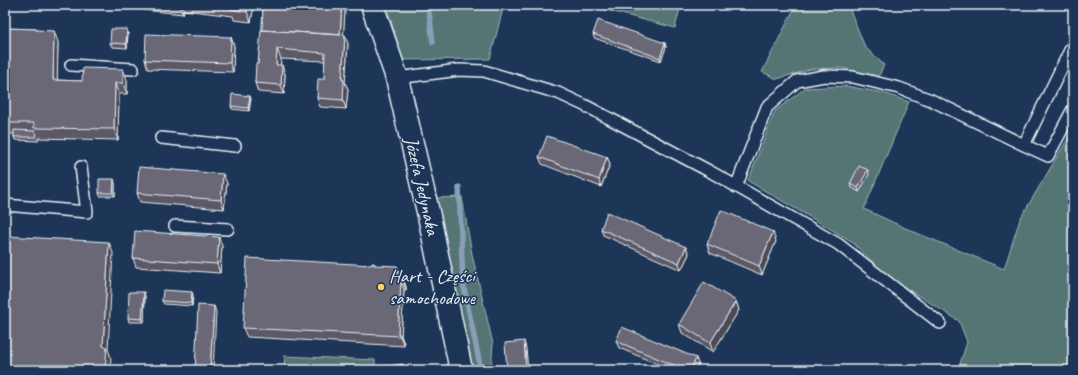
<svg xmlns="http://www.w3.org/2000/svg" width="1078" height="375" font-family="Caveat,sans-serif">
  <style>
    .green { fill: #557575; stroke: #9eb3b6 }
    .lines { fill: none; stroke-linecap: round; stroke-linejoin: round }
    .stream { stroke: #879fb7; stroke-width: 5.5 }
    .service-casing { stroke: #e8f1f8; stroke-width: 14 }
    .tertiary-casing { stroke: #e8f1f8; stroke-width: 25 }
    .service { stroke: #1d3557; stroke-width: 11 }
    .tertiary { stroke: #1d3557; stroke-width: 22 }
    .wall { fill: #5c5965; stroke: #e8f1f8 }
    .shaded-wall { fill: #4b4953; stroke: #e8f1f8 }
    .building { fill: #6b6876; stroke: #e8f1f8 }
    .poi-dot { fill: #ffd166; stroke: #1d3557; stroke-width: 1.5 }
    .labels { text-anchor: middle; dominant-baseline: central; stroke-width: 3; stroke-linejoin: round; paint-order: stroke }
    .street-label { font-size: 19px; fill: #e8f1f8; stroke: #1d3557 }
    .poi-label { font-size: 19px; fill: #e8f1f8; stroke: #1d3557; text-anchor: start }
  </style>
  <rect width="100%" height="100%" fill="#1d3557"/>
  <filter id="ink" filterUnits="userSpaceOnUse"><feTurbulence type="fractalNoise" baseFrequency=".025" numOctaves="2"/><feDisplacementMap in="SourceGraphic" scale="8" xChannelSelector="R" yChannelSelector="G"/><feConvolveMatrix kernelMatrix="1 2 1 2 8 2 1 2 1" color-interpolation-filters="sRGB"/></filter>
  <g filter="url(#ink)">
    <path class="green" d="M386,5H504L490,59L403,60Z
      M587,5H681L675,28Z
      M796,5H848L865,47L884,65L878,78L842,68L811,69L777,79L762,72Z
      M846,86L884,93L909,102L864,209L912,231L1004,269L1020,219L1073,130V370H958L967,342L959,321L887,276L851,241L748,181L775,111L805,88Z
      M462,197L472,254L493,344L491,370H468L435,198Z
      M284,356L375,360V370H285Z"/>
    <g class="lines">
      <path class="stream" d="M428,5L433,42
        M459,187L463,283L481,370"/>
      <g class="service-casing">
        <path id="service" d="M71,65L133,69
          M397,78L459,70L484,71L558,93L586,106L711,172L838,244L940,323
          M161,138L235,146
          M1024,145L1048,156L1073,109
          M736,187L767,107L797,81L824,76L853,77L899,88L931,100L1024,145L1073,44
          M5,205L87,212L81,167
          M175,226L228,229"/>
      </g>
      <g class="tertiary-casing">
        <path id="tertiary" d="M372,5L397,78L429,216L461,370"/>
      </g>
      <use href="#service" class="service"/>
      <use href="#tertiary" class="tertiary"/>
    </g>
    <path class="wall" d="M142,5H254L251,22L234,20L233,16L184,10L183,14L143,10Z
      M263,5H343L345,10L343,35L348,44L345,83L348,89L346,109L320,107L317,98L324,79L325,61L281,59L280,65L285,74L284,94L258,92L255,83L258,64L262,30Z
      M5,28L36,29L37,30L58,42L57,80L82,81L127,80V94H119L118,140L38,138V141L15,140L14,137V134L5,133Z
      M128,33L127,48L112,47L110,43Z
      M593,34L665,43L666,47L661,61L594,38Z
      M231,37L234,46L233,72L148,69L145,60Z
      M250,96L251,99L249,111L232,109L231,106Z
      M539,157H607L610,164L601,187L542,164Z
      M869,174L859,192L851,187L850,184Z
      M115,183V196H100L99,193Z
      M227,183L224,209L140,202L137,193Z
      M601,229L686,247L689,254L681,270L603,235Z
      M776,241L762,275L710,253L707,244Z
      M222,246L220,273L136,267L133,258Z
      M374,263L375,265L400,276V278H403L406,287V290H404L401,336L404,343V346L247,337L243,328L372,265Z
      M192,292L193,296L192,306L164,304L162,301Z
      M145,296L144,322H129L128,318Z
      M736,301L739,310L713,352L682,333L679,324Z
      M616,341L696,358L698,364L696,370H672L619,348Z"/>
    <path class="shaded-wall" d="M180,5H182L184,10L183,14Z
      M248,5H254L251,22L247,12Z
      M342,5H343L345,10L343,44L340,37Z
      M127,29L128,33L127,48L126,44Z
      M54,31L58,42L57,91L53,80Z
      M345,35L348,44L345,83L348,89L346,109L343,100L342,80Z
      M231,37L234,46L233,72L230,63Z
      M665,43L666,47L661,61L660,58Z
      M277,49L281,59L280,74L276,65Z
      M282,65L285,74L284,94L281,85Z
      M123,69L127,80V94L123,83Z
      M115,83L119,94L118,140L114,129Z
      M250,96L251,99L249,111L248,108Z
      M607,157L610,164L601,187L599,180Z
      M868,170L869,174L859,192L858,188Z
      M223,174L227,183L224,209L221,200Z
      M114,179L115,183V196L113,193Z
      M773,232L776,241L762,275L759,266Z
      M219,237L222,246L220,273L217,264Z
      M109,242L113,253L108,349L111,358L110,370H105L103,346Z
      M686,247L689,254L681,270L679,263Z
      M397,266L400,276V286L397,277Z
      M403,278L406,287V290L403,281Z
      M401,281L404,290L401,336L404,343V346L400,336L398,334Z
      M144,292L145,296L144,322L142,319Z
      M192,292L193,296L192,306L191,303Z
      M736,301L739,310L713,352L710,343Z
      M214,306L216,312L213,370H210Z
      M524,341L526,348L528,370H526Z
      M696,358L698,364L696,370H691Z"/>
    <path class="building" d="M231,5H248L247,12L230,9Z
      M263,5H342L340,35L262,30Z
      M598,20L665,43L660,58L593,34Z
      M5,28L36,29V30L54,31L53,80L82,81L83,68L123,69V83H115L114,129L34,128V123H5Z
      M111,29H127L126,44L110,43Z
      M261,30L345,35L342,80H344L343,100L317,98L318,79H324L325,53L277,49L276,65H282L281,85L255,83L256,63L258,64Z
      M146,34L231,37L230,63L145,60Z
      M232,94L250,96L248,108L231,106Z
      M14,130L35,131L37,135L36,137H14Z
      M547,136L607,157L599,180L539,157Z
      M859,166L868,170L858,188L850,184Z
      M139,167L223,174L221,200L137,193Z
      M99,179H114L113,193H99Z
      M721,210L773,232L759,266L707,244Z
      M607,212L686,247L679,263L601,229Z
      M135,231L219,237L217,264L133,258Z
      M5,236L109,242L103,346L107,347L105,370H5Z
      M247,258L372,265V263H374V265L397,266V277L403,278V281H401L398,334H400V336L243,328Z
      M704,282L736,301L710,343L679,324Z
      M163,290L192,292L191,303L162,301Z
      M129,292H144L142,319L128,318Z
      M198,305L214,306L210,370H195Z
      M622,327L696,358L691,370H685L616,341Z
      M524,341L526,370H507L505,343Z
      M403,364L404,370H380L379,367Z"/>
  </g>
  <circle class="poi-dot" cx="381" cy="287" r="4"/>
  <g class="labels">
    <g class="street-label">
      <text transform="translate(422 186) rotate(77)">Józefa Jedynaka</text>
    </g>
    <g class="poi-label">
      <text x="389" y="276">Hart - Części<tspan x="389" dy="22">samochodowe</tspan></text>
    </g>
  </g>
  <rect width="1078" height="375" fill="none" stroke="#1d3557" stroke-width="20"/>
  <rect x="10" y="10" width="1058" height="355" fill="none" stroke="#e8f1f8" stroke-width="1.5" filter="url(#ink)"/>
</svg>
